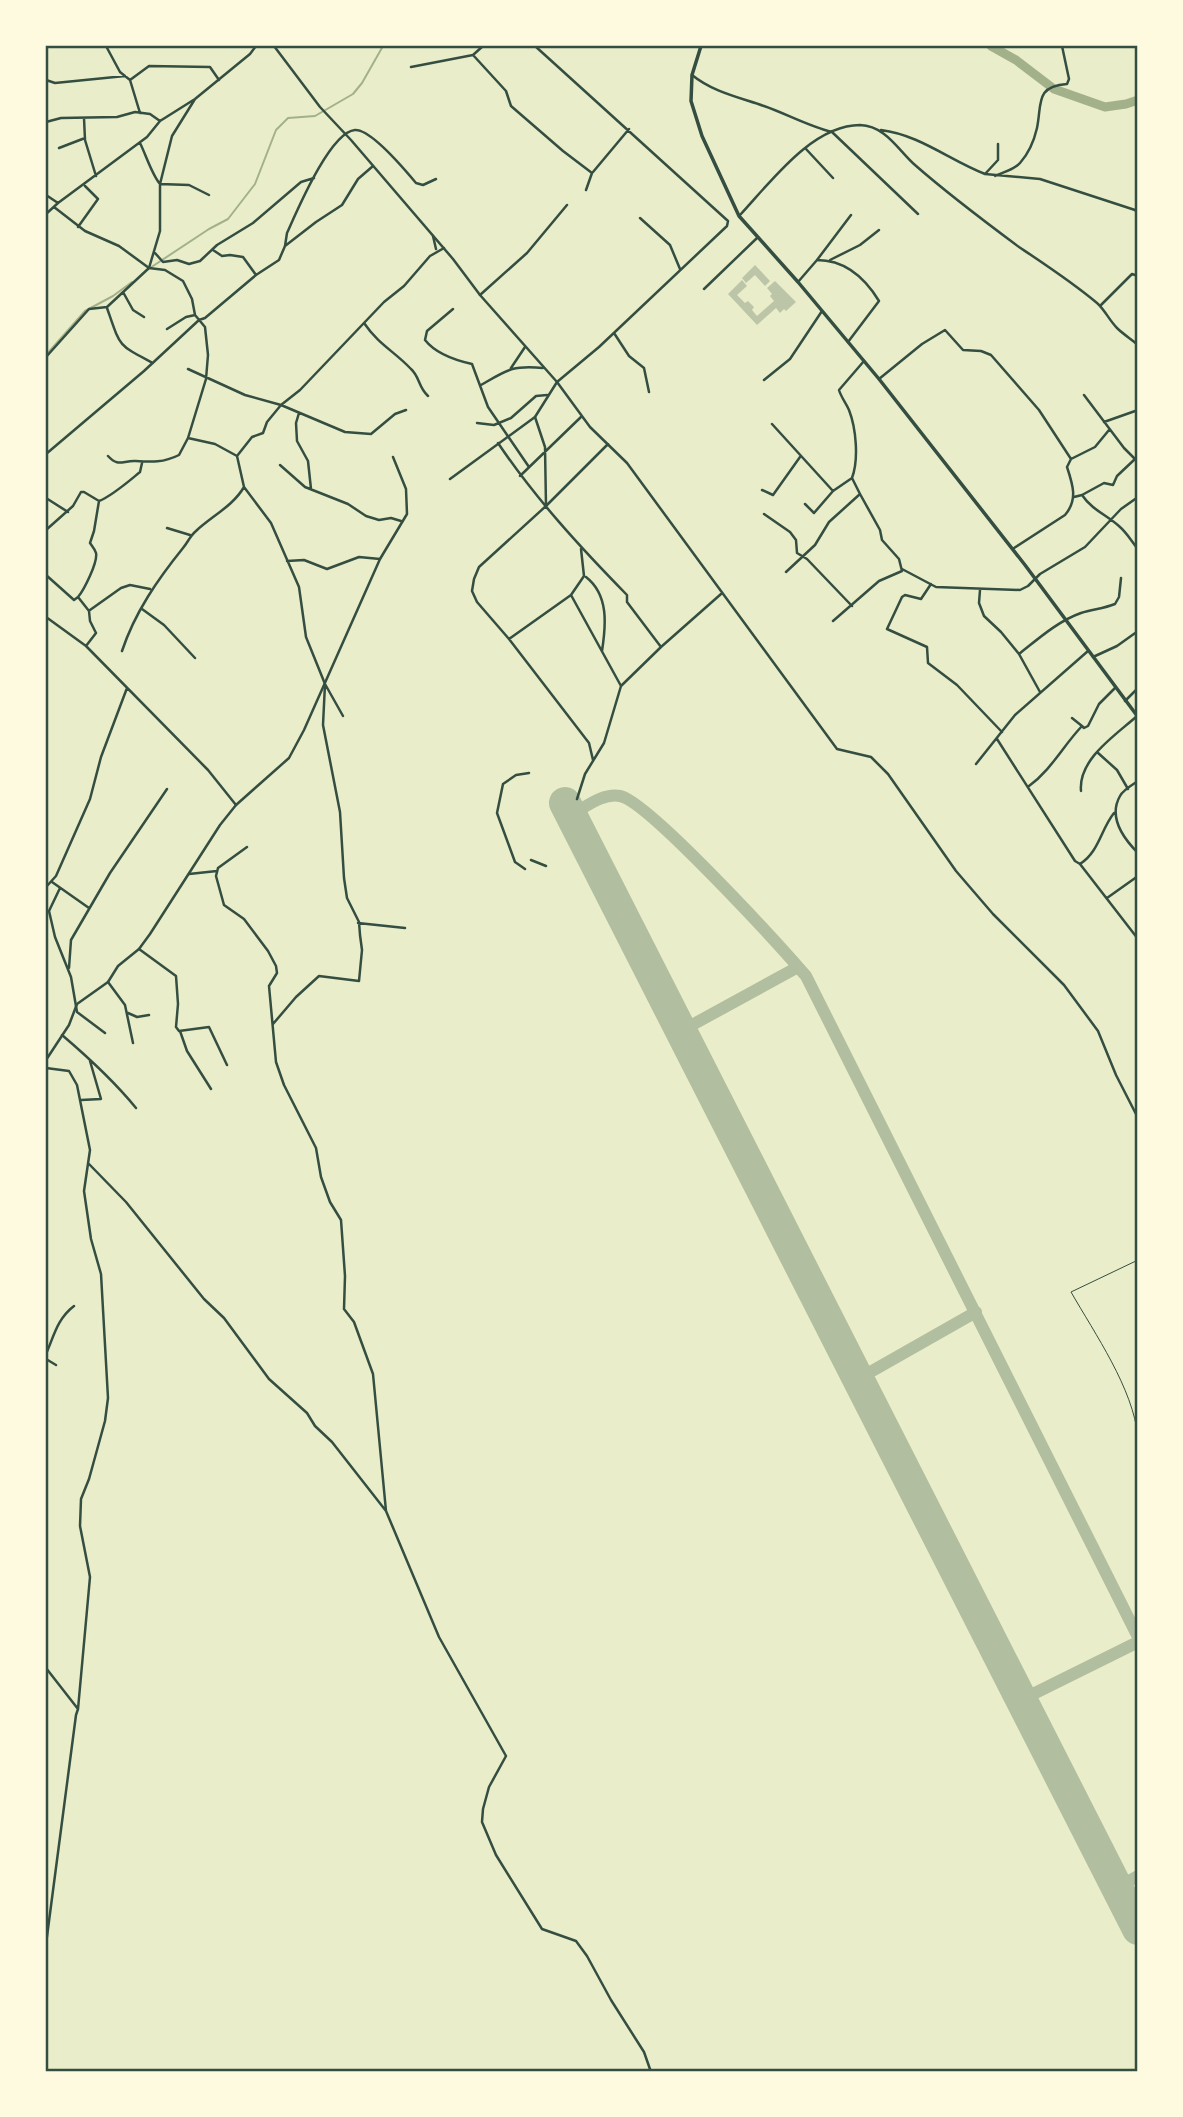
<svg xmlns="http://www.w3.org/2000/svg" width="1183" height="2117" font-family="'PT Sans Narrow',sans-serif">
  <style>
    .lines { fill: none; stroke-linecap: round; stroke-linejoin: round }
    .stream { stroke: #a3b18a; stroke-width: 2 }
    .river { stroke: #a3b18a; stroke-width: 9 }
    .taxiway { stroke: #b2bea0; stroke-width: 12 }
    .runway { stroke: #b2bea0; stroke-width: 32 }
    .building { fill: #bcc5a7 }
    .service { stroke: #344e41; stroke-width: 1 }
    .minor { stroke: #344e41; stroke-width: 2.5 }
    .tertiary { stroke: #344e41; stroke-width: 2.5 }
    .secondary { stroke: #344e41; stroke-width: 3.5 }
    .neatline { fill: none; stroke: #344e41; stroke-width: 2.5 }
  </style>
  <rect width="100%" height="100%" fill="#e9edc9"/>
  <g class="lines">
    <path class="stream" d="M150,268L209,229L228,219L255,184L276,130L288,118L315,116L353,94L362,83L383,46
      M46,355L85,311L113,296L132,282"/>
    <path class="river" d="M991,46L1016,60L1054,89L1105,107L1126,104L1138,100"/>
    <path class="taxiway" d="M571,815C586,807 602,793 620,796C648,801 781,947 806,976L1138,1637
      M681,1031L798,967
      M858,1379L976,1312
      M1021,1700L1138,1642
      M1116,1888L1138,1876"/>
    <path class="runway" d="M565,803L1138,1929"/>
  </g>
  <path class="building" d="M755,265L770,281L765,286L755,275L746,283L742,278Z
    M742,280L747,286L737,295L745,303L748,301L754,307L752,310L757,316L774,301L770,296L772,294L767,288L775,281L796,302L786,311L784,309L780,313L776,308L757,325L728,294Z"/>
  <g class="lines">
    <path class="service" d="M1138,1260L1071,1292C1095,1334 1133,1388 1138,1437"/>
    <path class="minor" d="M106,46L120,72L130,80L140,113
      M535,46L728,221L727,226L599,347L557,382L590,427L627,463L837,749L871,757L888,774L956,871L993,914L1064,985L1098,1031L1116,1075L1138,1118
      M473,55L506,91L511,106L563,151L592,173L586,190
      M411,67L473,55L483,46
      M692,75C713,92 738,97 764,106C787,114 808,126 832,132L918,214
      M46,80L55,83L125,76
      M130,80L149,66L210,67L219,80
      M84,118L85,140L96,176
      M46,122L61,118L117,117L135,112L150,114L160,121
      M881,130C920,135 949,160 985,174L998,160V144
      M140,143C146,155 152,175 160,184L189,185L209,195
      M59,148L85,138
      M806,149L833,178
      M593,172L629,129
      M985,174L1040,179L1135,210L1138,214
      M995,176C1003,172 1014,170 1020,163C1029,153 1034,141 1037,128C1042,104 1035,86 1067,84L1069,79L1062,46
      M46,195L58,203
      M54,207L85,231L119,246L149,268L165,270L183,281L192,299L195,315L205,327L208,355L206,379L188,438L215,444L237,456L244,487L271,523L299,587L306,637L325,684L343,716
      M46,214L58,203L147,137L160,121L195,99L250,54L256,46
      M740,215C770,183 812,125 860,125C886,126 898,150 915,165C948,194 984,221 1019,247C1046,265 1072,282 1097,303C1105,310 1109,320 1117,328C1123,334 1131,339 1138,345
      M640,218L670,245L680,269
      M78,227L98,199L85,186
      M433,236L436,249
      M285,246L287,233C297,211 330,132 355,130C371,129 406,171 416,183L423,185L436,179
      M213,250L222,256L230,255L243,257L256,275
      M155,253L163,262L177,260L189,264L200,261L217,245L253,223L301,182L314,178
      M817,260L851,215
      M830,260L860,245L879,230
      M798,282L817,260C845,260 865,278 879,301L848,342
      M704,289L757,238
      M123,292L133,310L144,317
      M480,295L527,253L567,205
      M1100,306L1132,274L1138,276
      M107,308C121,348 117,344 153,363
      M453,309L427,331L425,340C436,354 454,360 472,364L488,407L529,467
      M364,323C379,345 394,351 411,369C420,377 418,387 428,396
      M167,329L186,317L195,315
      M614,333L629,356L644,368L649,392
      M46,357L89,309L107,307L149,268L160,231V184L172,136L195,99
      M511,368L525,347
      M188,369L245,395L281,405L345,432L371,434L395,414L406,410
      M879,379L922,344L945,330L963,350L981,351L991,355L1039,410L1071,459L1067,467C1073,485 1078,500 1065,515L1014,548
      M764,380L790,359L822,311
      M481,385C507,370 512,365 543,368
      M1084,395L1124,448L1138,462
      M299,413L296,423L297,441L308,461L311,489
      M535,417L545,447L546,506
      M1104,422L1138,410
      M477,423L494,425L511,418L536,396L547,395
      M772,424L833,491
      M498,443C535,498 580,547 627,595V602L661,647L621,686L604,743L585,774L577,799
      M46,454L144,371L199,320L205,318L256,275L279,260L285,246L316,222L342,205L358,179L373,166
      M108,456C118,467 122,461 134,461C151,462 163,463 179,455L188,438
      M237,456L252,437L263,433L267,422L281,405L300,390L384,302L404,286L430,256L444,248
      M1071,459L1095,447L1109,430
      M280,465L305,487L348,504L366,516L379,520L391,518L401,521
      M520,476L582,416
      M762,490L773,495L800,457
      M1082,495L1104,483L1113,485L1117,476L1135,459
      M1074,497L1082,495C1092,510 1107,515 1120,527C1127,533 1132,542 1138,549
      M46,498L68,512
      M99,501L94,531L90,543C92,546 95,549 96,553C98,562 84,590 78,597L89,611L90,621L96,633L86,646L208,770L236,805
      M805,504L814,513L833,491L852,478
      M764,514L790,532L796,540L797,553L807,559L852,606
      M167,528L190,535
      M46,530L73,506L81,492H84L99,501C112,496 129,481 140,472L142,463
      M287,561L304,560L327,569L359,557L380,559
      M902,569L936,587L1020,590L1028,586L1040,574L1085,547L1121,509L1138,497
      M786,572L815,545L829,522L860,494L852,478C859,459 856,428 849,410C846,403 841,397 839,390L864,361
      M46,575L74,600L78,597
      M586,577C609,595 606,625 602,651
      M931,584L921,599L905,595L902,597L887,629L927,647L928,663L957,685L1002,732
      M980,590L979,603L984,616L1001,632L1019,654L1040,692
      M571,595L621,686
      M142,609L164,625L195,658
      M90,610L121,588L130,585L150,589
      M46,617L86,646
      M833,621L879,581L902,571L899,559L882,540L880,530L860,494
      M509,639L571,595L584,576L581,549
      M661,647L721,594
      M122,651C135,612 158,579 183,548C188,542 190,536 196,531C212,516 233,506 244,487
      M1019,654C1038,639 1058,621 1081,613C1092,609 1103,609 1115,604L1119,597L1121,578
      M1093,657L1117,646L1138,631
      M1125,701L1138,688
      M1072,718L1082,726
      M997,739L1075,861L1080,864L1138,939
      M1097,752L1117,770L1128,789
      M593,760L589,743L509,639L477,602L472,591L474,579L479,567L546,506L608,444
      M976,764L1015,715L1088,651
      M1138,781C1132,785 1123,790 1120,796C1108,817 1123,838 1138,853
      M1029,786C1051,770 1063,746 1082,726L1084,728L1088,726L1099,704L1115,688
      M1081,791C1078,759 1116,735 1137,716
      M247,847L218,868L216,876L224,905L244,919L268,951L276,966L277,973L269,986L276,1062L284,1085L316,1148L321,1177L330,1202L341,1220L345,1276L344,1309L354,1322L373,1374L386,1511
      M531,860L546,866
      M1080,864C1099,852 1101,829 1114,813
      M525,869L515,862L497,813L503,784L516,775L529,773
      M189,874L217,871
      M52,882L89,908
      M46,887L56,876L90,799L101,757L127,688
      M60,888L49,911L55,937L71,977L77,1012L105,1033
      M1107,898L1138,876
      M358,923L405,928
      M139,949L176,976L178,1004L176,1027L179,1031L209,1027L227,1065
      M69,968L71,940L110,873L167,789
      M108,982L125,1005L133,1043
      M128,1013L137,1017L149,1015
      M273,1024L296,997L319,976L359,981L362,950L360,935L359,922L347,898L344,878L340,812L323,725L325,684
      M180,1031L187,1051L211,1089
      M62,1035C89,1058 114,1081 136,1108
      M46,1068L69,1071L77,1085L90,1150L84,1191L91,1239L101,1274L108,1398L105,1421L89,1479L81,1499L80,1526L90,1577L78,1709L76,1715L46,1944
      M81,1100L101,1099L90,1061
      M89,1164L126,1202L204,1299L224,1318L269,1379L307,1413L315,1426L332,1442L386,1511L439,1637L506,1756L489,1787L483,1809L482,1822L496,1855L542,1929L576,1941L587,1956L611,2000L644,2052L651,2072
      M46,1354C54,1336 57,1319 74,1306
      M46,1359L56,1365
      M46,1668L78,1709"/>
    <path class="tertiary" d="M274,46L320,107L351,140L453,259L480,295L557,382L535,417L450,479
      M46,1060L69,1025L77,1004L108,982L118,966L139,949L150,934L220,825L236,805L289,758L304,730L380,559L407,514L406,489L393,457"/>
    <path class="secondary" d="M701,46L692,75L691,101L702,136L739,216L798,282L879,379L1025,565L1138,717"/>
  </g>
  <rect width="1183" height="2117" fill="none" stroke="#fefae0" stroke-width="94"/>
  <rect x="47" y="47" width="1089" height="2023" class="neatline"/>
</svg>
